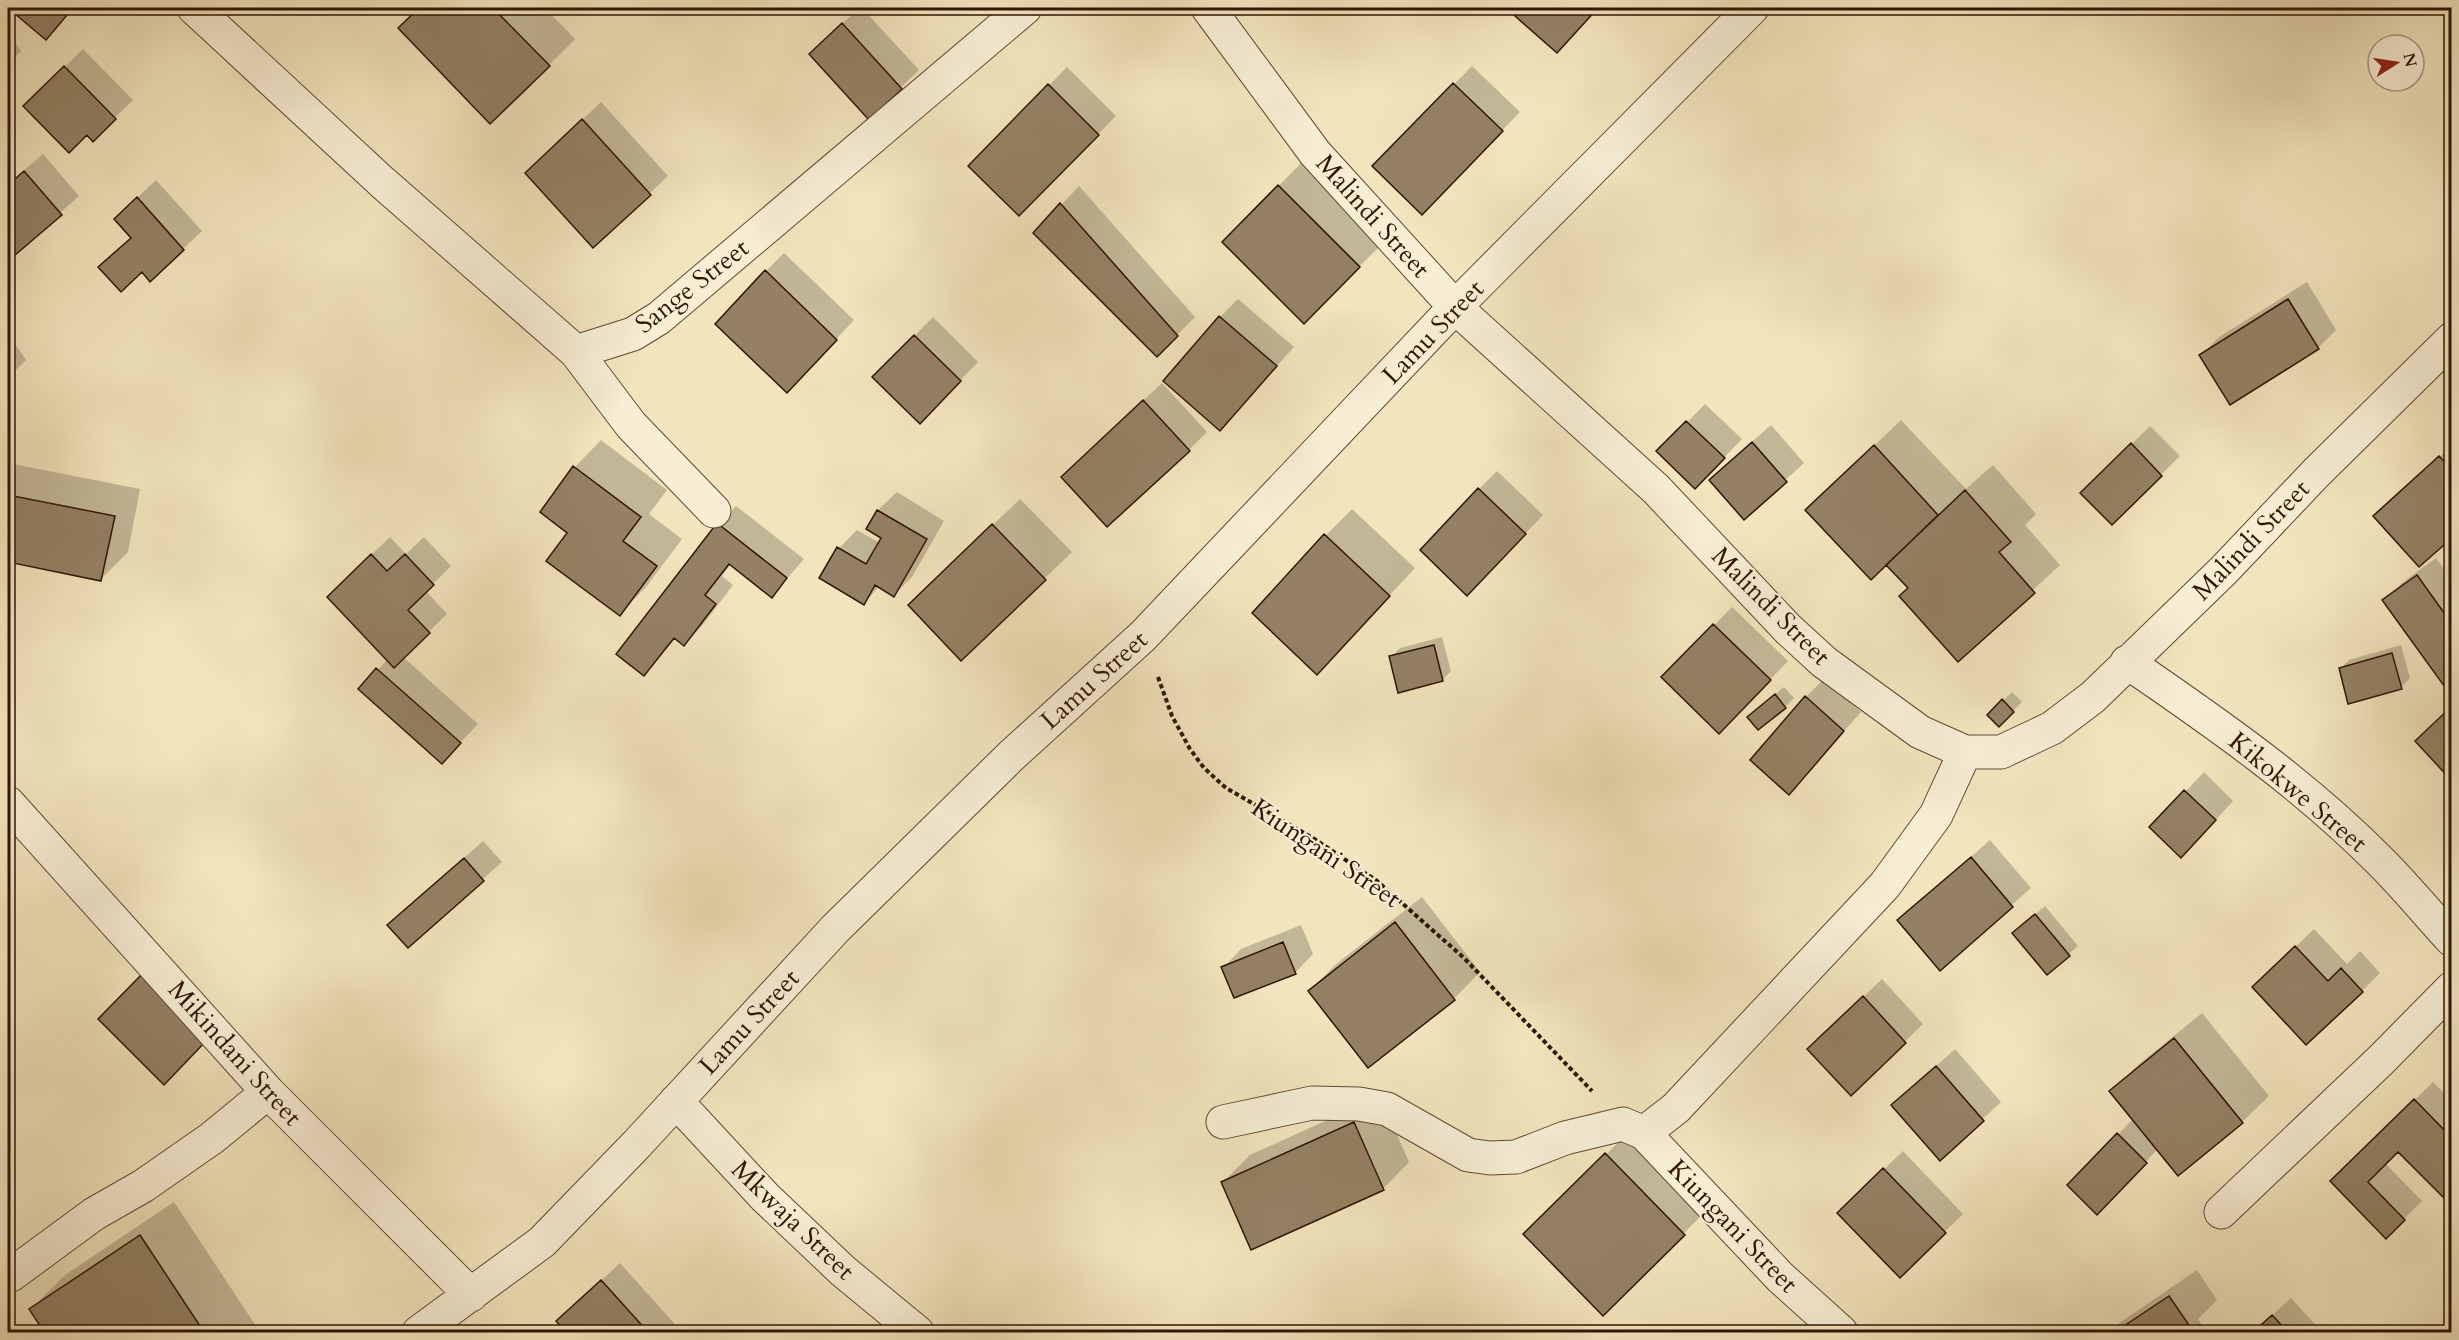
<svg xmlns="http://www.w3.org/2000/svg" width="2459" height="1340" font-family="Cardo,serif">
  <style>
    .shadow { fill: #0003 }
    .building { fill: #948165; stroke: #2f1406; stroke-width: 1.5 }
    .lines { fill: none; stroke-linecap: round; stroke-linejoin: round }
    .minor-casing { stroke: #604834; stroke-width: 35 }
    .path { stroke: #2f1406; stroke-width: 4; stroke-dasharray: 4.5 3; stroke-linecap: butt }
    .minor { stroke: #f7eed4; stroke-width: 33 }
    .labels { text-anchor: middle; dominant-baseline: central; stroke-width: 4.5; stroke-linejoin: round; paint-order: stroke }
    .street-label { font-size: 26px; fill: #2f1406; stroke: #f7eed4 }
  </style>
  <rect width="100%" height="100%" fill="#f2e5bd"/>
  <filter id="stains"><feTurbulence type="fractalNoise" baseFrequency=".00333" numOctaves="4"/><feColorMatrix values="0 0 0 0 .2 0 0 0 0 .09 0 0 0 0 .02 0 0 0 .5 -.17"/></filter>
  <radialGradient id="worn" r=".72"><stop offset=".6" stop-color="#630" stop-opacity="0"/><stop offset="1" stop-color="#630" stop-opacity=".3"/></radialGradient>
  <path class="shadow" d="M10,8H74L46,38Z
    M421,8H545L575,39L549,65L400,28Z
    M859,8H862L919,70L869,118L829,36Z
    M1508,8H1598L1557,51Z
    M8,33L21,51L8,64Z
    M83,49L133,100L93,139L87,133L25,106Z
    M1472,66L1520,112L1422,213L1374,166Z
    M1067,67L1116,116L1019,214L970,166Z
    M601,102L668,176L593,246L545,155Z
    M43,154L79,196L8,259V184Z
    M1305,159L1386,240L1304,322L1224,242Z
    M156,180L202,231L150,280L119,249L132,237L134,201Z
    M1079,186L1195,317L1157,355L1035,233Z
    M784,253L854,320L805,373L766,271Z
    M2307,282L2336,330L2318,348L2201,355L2219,337Z
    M1238,299L1294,347L1220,429V317Z
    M933,317L978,362L920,422L874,377Z
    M8,334L26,360L8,378Z
    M1162,383L1207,432L1189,450L1081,458Z
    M1705,404L1742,439L1695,487L1659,451Z
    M1901,420L1966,489L1993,465L2036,514L2025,525L2060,565L1958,660L1909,588L1886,563L1834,484Z
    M1771,425L1804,463L1744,518L1729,462Z
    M2150,426L2180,456L2112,523L2082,493Z
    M601,440L667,490L649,514L682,539L646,587L619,614L570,532L542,512L575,467Z
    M2452,446V536L2393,498Z
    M8,463L140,489L128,552L101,579L8,561Z
    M1497,471L1543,515L1485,576L1479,489Z
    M897,492L944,521L912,577L894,595L880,586L864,603L839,548L857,530L880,543L883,537L868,529L878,510Z
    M1020,499L1072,552L961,659L937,578Z
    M736,506L804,559L772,596L731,564L722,576L733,585L702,626L684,644L676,638L644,674L718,524Z
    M1352,509L1415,568L1317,673L1325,536Z
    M390,537L406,554L424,537L451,566L426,591L447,614L403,657L478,724L442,762L360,689L388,659L347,578Z
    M2436,558L2452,580V685L2384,600L2403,582Z
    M1732,607L1788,661L1737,714L1663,677Z
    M1442,637L1451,671L1442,680L1391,657L1400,648Z
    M2401,645L2410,678L2401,687L2340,669L2349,660Z
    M1824,679L1861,712L1789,793L1806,697Z
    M1784,687L1794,698L1785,707L1758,708Z
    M2012,692L2022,702L1999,725L1989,715Z
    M2204,772L2233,801L2199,838L2151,827Z
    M1990,840L2031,888L1940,968L1899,920Z
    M483,841L502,862L408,946L389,925Z
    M1422,897L1480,972L1454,999L1310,991L1336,964Z
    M2045,906L2078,946L2047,973L2023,925Z
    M1301,925L1313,954L1295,973L1223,968L1241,949Z
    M2314,929L2347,964L2360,951L2380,973L2362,991L2273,968Z
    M1882,979L1923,1024L1851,1094L1828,1031Z
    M2202,1013L2269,1096L2242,1122L2158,1149L2097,1212L2069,1185L2133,1119L2111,1091L2138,1065Z
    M1955,1049L2001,1102L1940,1159L1893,1105Z
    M2433,1082L2452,1101V1189L2398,1150L2385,1163L2422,1201L2404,1219L2333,1181Z
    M1380,1096L1409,1162L1383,1189L1223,1182L1250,1155Z
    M8,1100L13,1107L8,1113Z
    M1633,1128L1710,1207L1603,1314L1525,1235Z
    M1903,1151L1963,1214L1900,1276L1839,1213Z
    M174,1202L260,1332H46L31,1309L65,1275Z
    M620,1263L682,1332H568L558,1321Z
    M2197,1270L2217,1300L2198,1319L2207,1332H2106Z
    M2291,1298L2322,1332H2254L2269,1318Z"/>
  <path class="building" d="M8,8H73L46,40Z
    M419,8H493L550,66L490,124L398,28Z
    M1506,8H1598L1557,53Z
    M842,23L902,89L869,120L809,54Z
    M64,66L116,119L93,142L87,135L69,153L23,106Z
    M1453,83L1503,131L1422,215L1372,166Z
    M1048,84L1099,135L1019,216L968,166Z
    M582,119L651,195L593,248L525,173Z
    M24,171L62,215L8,261V185Z
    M1278,185L1360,267L1304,324L1222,242Z
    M137,197L184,250L150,282L142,272L121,292L98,267L131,238L114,219Z
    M1060,203L1178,336L1157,357L1033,233Z
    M765,270L837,340L787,393L715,324Z
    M2288,299L2319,349L2230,405L2199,355Z
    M1219,316L1277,366L1220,431L1163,381Z
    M914,335L961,381L920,424L872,377Z
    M1143,400L1190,451L1107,527L1061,477Z
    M1686,421L1725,458L1695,489L1656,451Z
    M1752,442L1787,482L1744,520L1709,480Z
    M2131,443L2162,476L2112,525L2080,493Z
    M1874,445L1938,515L1871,580L1805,510Z
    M2439,456L2452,470V538L2419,567L2373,516Z
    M573,466L641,517L623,541L657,566L620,616L546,561L567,533L540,512Z
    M1478,488L1526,534L1467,596L1420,550Z
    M1965,490L2011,542L1999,552L2035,593L1958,662L1899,596L1908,588L1886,565Z
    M8,495L115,516L101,581L8,562Z
    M877,510L927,539L894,597L875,585L864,605L819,578L837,547L866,564L881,538L866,529Z
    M717,523L787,578L772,598L729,564L705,595L716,604L684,646L674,638L644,676L616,654Z
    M992,524L1046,580L961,661L908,605Z
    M1324,534L1390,596L1317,675L1252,613Z
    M371,554L387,571L405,554L434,585L408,610L430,633L394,668L327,597Z
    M2417,575L2452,624V687L2447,690L2382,600Z
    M1713,624L1771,680L1719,734L1661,677Z
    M1434,645L1443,681L1398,693L1389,656Z
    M2392,653L2402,689L2348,704L2339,668Z
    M376,668L461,743L442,764L358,689Z
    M1775,694L1786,708L1758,730L1747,717Z
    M1805,696L1844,731L1789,795L1750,760Z
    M2002,699L2014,712L1999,727L1987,715Z
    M2452,706V781L2415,741Z
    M2184,790L2216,820L2181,858L2149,827Z
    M1971,857L2013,907L1940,971L1897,920Z
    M464,858L484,881L408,948L387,925Z
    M2035,914L2070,956L2047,975L2012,933Z
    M1395,922L1455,1000L1368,1068L1308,991Z
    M1283,942L1296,974L1234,998L1221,967Z
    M2295,946L2328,981L2341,968L2363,992L2306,1045L2252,987Z
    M142,974L207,1040L164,1085L98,1019Z
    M1863,996L1906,1043L1851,1096L1807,1049Z
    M2174,1038L2243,1123L2178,1176L2109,1091Z
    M1936,1066L1984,1121L1940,1161L1891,1105Z
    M2414,1099L2452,1138V1191L2444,1198L2398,1152L2368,1182L2405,1220L2386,1239L2330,1181Z
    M1354,1122L1384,1190L1251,1250L1221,1182Z
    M2117,1133L2147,1163L2097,1215L2067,1185Z
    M1605,1153L1685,1235L1603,1316L1523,1234Z
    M1883,1168L1946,1233L1900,1278L1837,1213Z
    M140,1235L204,1332H44L29,1309Z
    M601,1280L648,1332H566L556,1321Z
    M2169,1296L2191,1328L2184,1332H2115Z
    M2272,1315L2288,1332H2253Z"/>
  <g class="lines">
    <g class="minor-casing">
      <path id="minor" d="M194,8L382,182L576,352L633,334L659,318L1025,8
        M1208,8L1315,153L1455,307L1656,489L1788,629L1824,662L1920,732L1965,752H2001L2052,728L2093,697L2224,570L2316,473L2452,339
        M576,352L631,425L714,511
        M2127,662C2216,723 2305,785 2381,862C2406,887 2428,914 2452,940
        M8,803L268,1092L471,1295
        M676,1101L765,1197L843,1271L917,1332
        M1223,1122L1312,1103L1359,1104L1387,1109L1468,1155L1490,1158L1516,1157L1565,1138L1623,1124L1644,1133L1780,1277L1841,1332
        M1644,1133L1676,1108L1885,885L1936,815L1965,752
        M2221,1212L2381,1060L2452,988
        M11,1275L94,1214L143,1186L212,1138L268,1092
        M419,1332L542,1242L637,1144L835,929L1011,756L1143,636L1455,307L1752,8"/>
    </g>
    <path class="path" d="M1158,677L1172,716L1190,749L1204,768L1226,788L1316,840L1377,881L1464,958L1592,1091"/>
    <use href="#minor" class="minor"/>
  </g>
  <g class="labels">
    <g class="street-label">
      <text transform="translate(1373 216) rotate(48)">Malindi Street</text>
      <text transform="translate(692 286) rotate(-38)">Sange Street</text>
      <text transform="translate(1433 332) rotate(-46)">Lamu Street</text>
      <text transform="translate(2251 540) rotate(-46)">Malindi Street</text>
      <text transform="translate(1771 606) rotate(45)">Malindi Street</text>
      <text transform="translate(1094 680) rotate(-42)">Lamu Street</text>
      <text transform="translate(2298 792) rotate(40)">Kikokwe Street</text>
      <text transform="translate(1326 853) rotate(34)">Kiungani Street</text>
      <text transform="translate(749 1022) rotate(-47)">Lamu Street</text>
      <text transform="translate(235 1053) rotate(48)">Mikindani Street</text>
      <text transform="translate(793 1220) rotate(44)">Mkwaja Street</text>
      <text transform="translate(1733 1226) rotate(46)">Kiungani Street</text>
    </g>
  </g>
  <rect width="2459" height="1340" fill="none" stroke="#f2e5bd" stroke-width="30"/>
  <rect x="9" y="9" width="2441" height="1322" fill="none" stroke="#2f1406" stroke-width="3"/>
  <rect x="15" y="15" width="2429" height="1310" fill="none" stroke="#2f1406" stroke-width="1.5"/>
  <g transform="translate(2396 63) rotate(78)"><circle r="28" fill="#f7eed4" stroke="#a79782" stroke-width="1.5"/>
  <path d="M0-4.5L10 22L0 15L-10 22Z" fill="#8f2418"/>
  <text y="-9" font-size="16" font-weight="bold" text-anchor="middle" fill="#2f1406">N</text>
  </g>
  <rect width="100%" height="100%" filter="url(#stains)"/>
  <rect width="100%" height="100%" fill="url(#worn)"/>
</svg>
